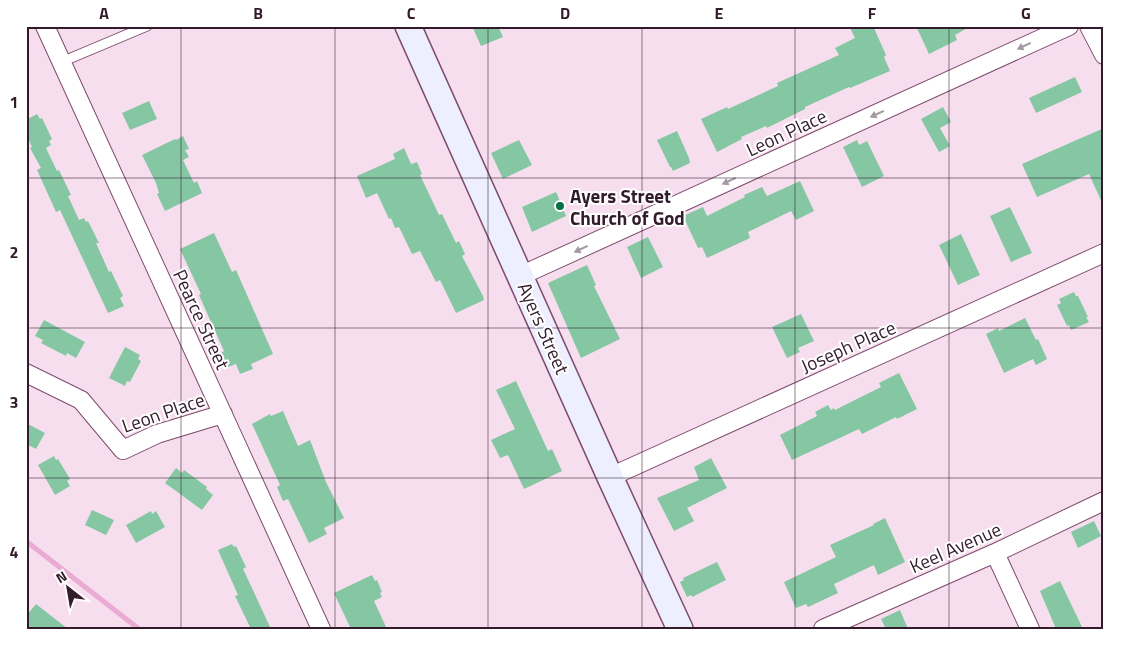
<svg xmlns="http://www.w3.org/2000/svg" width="1130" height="655" font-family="'Titillium Web',sans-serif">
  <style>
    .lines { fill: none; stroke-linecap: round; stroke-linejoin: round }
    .stream { stroke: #e9aad3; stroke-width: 5 }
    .building { fill: #85c7a3 }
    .lane-casing { stroke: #7e4a6d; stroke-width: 11 }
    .street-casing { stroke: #7e4a6d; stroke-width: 20 }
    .secondary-casing { stroke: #7e4a6d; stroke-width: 28 }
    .lane { stroke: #fff; stroke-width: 9 }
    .street { stroke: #fff; stroke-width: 18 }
    .secondary { stroke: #edeffe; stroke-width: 25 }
    .oneway { fill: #a399a0 }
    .grid { fill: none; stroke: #321c2b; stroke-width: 1; stroke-opacity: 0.55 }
    .poi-dot { fill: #047048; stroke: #fff; stroke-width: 2 }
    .labels { text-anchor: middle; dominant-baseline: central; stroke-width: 4; stroke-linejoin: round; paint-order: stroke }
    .street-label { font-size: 19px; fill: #321c2b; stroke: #fff }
    .poi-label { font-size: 19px; font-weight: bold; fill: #321c2b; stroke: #fff; text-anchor: start }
    .neatline { fill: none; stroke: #321c2b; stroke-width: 2 }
    .grid-label { font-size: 16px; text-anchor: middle; font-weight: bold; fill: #321c2b }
  </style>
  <rect width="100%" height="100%" fill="#f7deee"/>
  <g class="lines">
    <path class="stream" d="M26,541L139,629"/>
  </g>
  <path class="building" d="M472,26H498L503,37L481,46Z
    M849,26H873L886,55L884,57L890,71L850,88L849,87L805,107V109L767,128L766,126L741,137L742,139L717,152L701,119L727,107L728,109L778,86L777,83L839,55L835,48L855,38Z
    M916,26H971L955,35L957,40L929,54Z
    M1075,77L1082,92L1036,113L1029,98Z
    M149,101L157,119L130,130L122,113Z
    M943,107L951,122L940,128L950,146L939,152L921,119Z
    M37,114L40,119L42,118L52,139L49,141L51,145L46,148L57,171L59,170L71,195L68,196L79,220L84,218L86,222L88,221L99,243H96L109,272L111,271L123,296L120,298L124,306L108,313L60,210L56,212L37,170L41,168L30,148L32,147L26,134V120Z
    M1104,128V207L1089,174L1037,197L1022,164Z
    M677,131L689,158L690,163L673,171L671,167H670L657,140Z
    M183,136L189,149L185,150L189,157L183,160L194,183L197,181L202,193L165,211L157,194L159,193L156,183L142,155L175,139L176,140Z
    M519,140L532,165L503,179L491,153Z
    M857,140L859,145L867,141L884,176L862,187L843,147Z
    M404,148L411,164L417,162L422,174L420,175L439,215L442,214L456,243L459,241L465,254L462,256L483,296L484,300L456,313L440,280L436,282L420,251L412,254L399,227L395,228L391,218L389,219L377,193L366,198L357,176L395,159L393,154Z
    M800,181L814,211L796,220L791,211L748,232L750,238L707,258L702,247L698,248L683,216L703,207L707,216L745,197L744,195L762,187L767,196Z
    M556,192L566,216L532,232L522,207Z
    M1010,207L1032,253L1011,262L990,216Z
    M214,233L232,272L236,270L273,354L251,364L253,369L240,374L236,364L228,367L221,353L224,351L199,295L201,294L180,249Z
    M961,234L980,275L958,285L939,245Z
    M648,237L663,267L641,278L627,247Z
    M587,265L596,285L594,286L620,339L581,358L548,283Z
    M1074,292L1076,296H1078L1088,317H1086L1089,322L1071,330L1069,325L1067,326L1057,305L1061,303L1059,299Z
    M801,314L814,341L798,348L800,352L787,358L772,327Z
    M1025,318L1036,340L1038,339L1047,359L1036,365L1033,359L1004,373L986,334L998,328L999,331Z
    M44,320L85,342L76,358L67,353L66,356L41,343L43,340L35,336Z
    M125,347L140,355L138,359L141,361L130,382L127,381L125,386L109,378Z
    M899,373L917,409L897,419L896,417L862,434L859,429L792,460L780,435L817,416L815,412L828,405L831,410L834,408L835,410L881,387L879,383Z
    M516,381L548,451L552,449L562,471L524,489L508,455L500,458L491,440L515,429L496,390Z
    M283,411L298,446L310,440L326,482L344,518L324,528L327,534L309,543L288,499L283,501L277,487L280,485L252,424L270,414L271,416Z
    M26,423L45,433L36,449L26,444Z
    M54,456L56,460L58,459L70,479L67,481L70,486L55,495L38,465Z
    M711,458L727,488L687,508L694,521L674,531L657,498L699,480L694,467Z
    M176,468L182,473L184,470L207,487L206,489L213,495L202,510L165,483Z
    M92,510L114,520L106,535L85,525Z
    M151,511L152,514L156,511L165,527L136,543L126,525Z
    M885,518L905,562L878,575L874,565L834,584L838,593L808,607L806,604L796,608L784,582L836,557L830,545L874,525L873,524Z
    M1094,521L1101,536L1078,548L1071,532Z
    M232,544L234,547L236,546L246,567L243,569L245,573L271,629H251L235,596L238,595L218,550Z
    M717,562L726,580L692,597L691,595L687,597L680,582L684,580L683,578Z
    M372,575L375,581L377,580L382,592L380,593L382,597L374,601L387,629H351L334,593Z
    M1060,581L1083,629H1056L1040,591Z
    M36,604L68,629H26V616Z
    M900,610L908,629H886L881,619Z"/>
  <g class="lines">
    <g class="lane-casing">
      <path id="lane" d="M61,61L71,58L147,26"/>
    </g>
    <g class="street-casing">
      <path id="street" d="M45,26L321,629
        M1089,26L1104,55
        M520,276L1069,26
        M26,373L81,400L123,450L157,434L223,414
        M610,477L1104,253
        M995,553L1030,629
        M823,629L995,553L1104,501"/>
    </g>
    <g class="secondary-casing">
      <path id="secondary" d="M408,26L610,477L680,629"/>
    </g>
    <use href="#lane" class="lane"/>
    <use href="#street" class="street"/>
    <use href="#secondary" class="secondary"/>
  </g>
  <defs><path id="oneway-solid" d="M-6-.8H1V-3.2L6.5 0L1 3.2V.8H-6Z" transform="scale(1.25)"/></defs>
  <g class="oneway">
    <use href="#oneway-solid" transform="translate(1024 46) rotate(155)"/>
    <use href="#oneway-solid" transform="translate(877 114) rotate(155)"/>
    <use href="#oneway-solid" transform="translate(729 181) rotate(155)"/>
    <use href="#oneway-solid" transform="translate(581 249) rotate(155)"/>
  </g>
  <path class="grid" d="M181,26V629M335,26V629M488,26V629M642,26V629M795,26V629M949,26V629M26,178H1104M26,328H1104M26,478H1104"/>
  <circle class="poi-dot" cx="560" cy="206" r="5"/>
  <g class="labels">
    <g class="street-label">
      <text transform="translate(786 132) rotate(-25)">Leon Place</text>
      <text transform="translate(202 319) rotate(65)">Pearce Street</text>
      <text transform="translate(544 328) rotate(66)">Ayers Street</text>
      <text transform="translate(848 346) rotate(-24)">Joseph Place</text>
      <text transform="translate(163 412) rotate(-19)">Leon Place</text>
      <text transform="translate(955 547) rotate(-24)">Keel Avenue</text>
    </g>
    <g class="poi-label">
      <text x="570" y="195">Ayers Street<tspan x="570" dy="22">Church of God</tspan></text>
    </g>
  </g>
  <rect width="1130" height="655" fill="none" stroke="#ffffff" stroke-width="55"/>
  <g transform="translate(68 588) rotate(329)" stroke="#ffffff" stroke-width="4" paint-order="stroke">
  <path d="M0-4L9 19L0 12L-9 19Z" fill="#321c2b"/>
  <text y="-8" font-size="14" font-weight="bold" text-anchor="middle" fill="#321c2b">N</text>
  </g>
  <rect x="28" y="28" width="1074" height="600" class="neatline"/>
  <g class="grid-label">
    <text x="104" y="19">A</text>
    <text x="258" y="19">B</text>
    <text x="411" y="19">C</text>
    <text x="565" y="19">D</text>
    <text x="719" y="19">E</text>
    <text x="872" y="19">F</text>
    <text x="1026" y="19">G</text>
    <text x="14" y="108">1</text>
    <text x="14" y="258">2</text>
    <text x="14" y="408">3</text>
    <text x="14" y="558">4</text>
  </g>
</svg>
